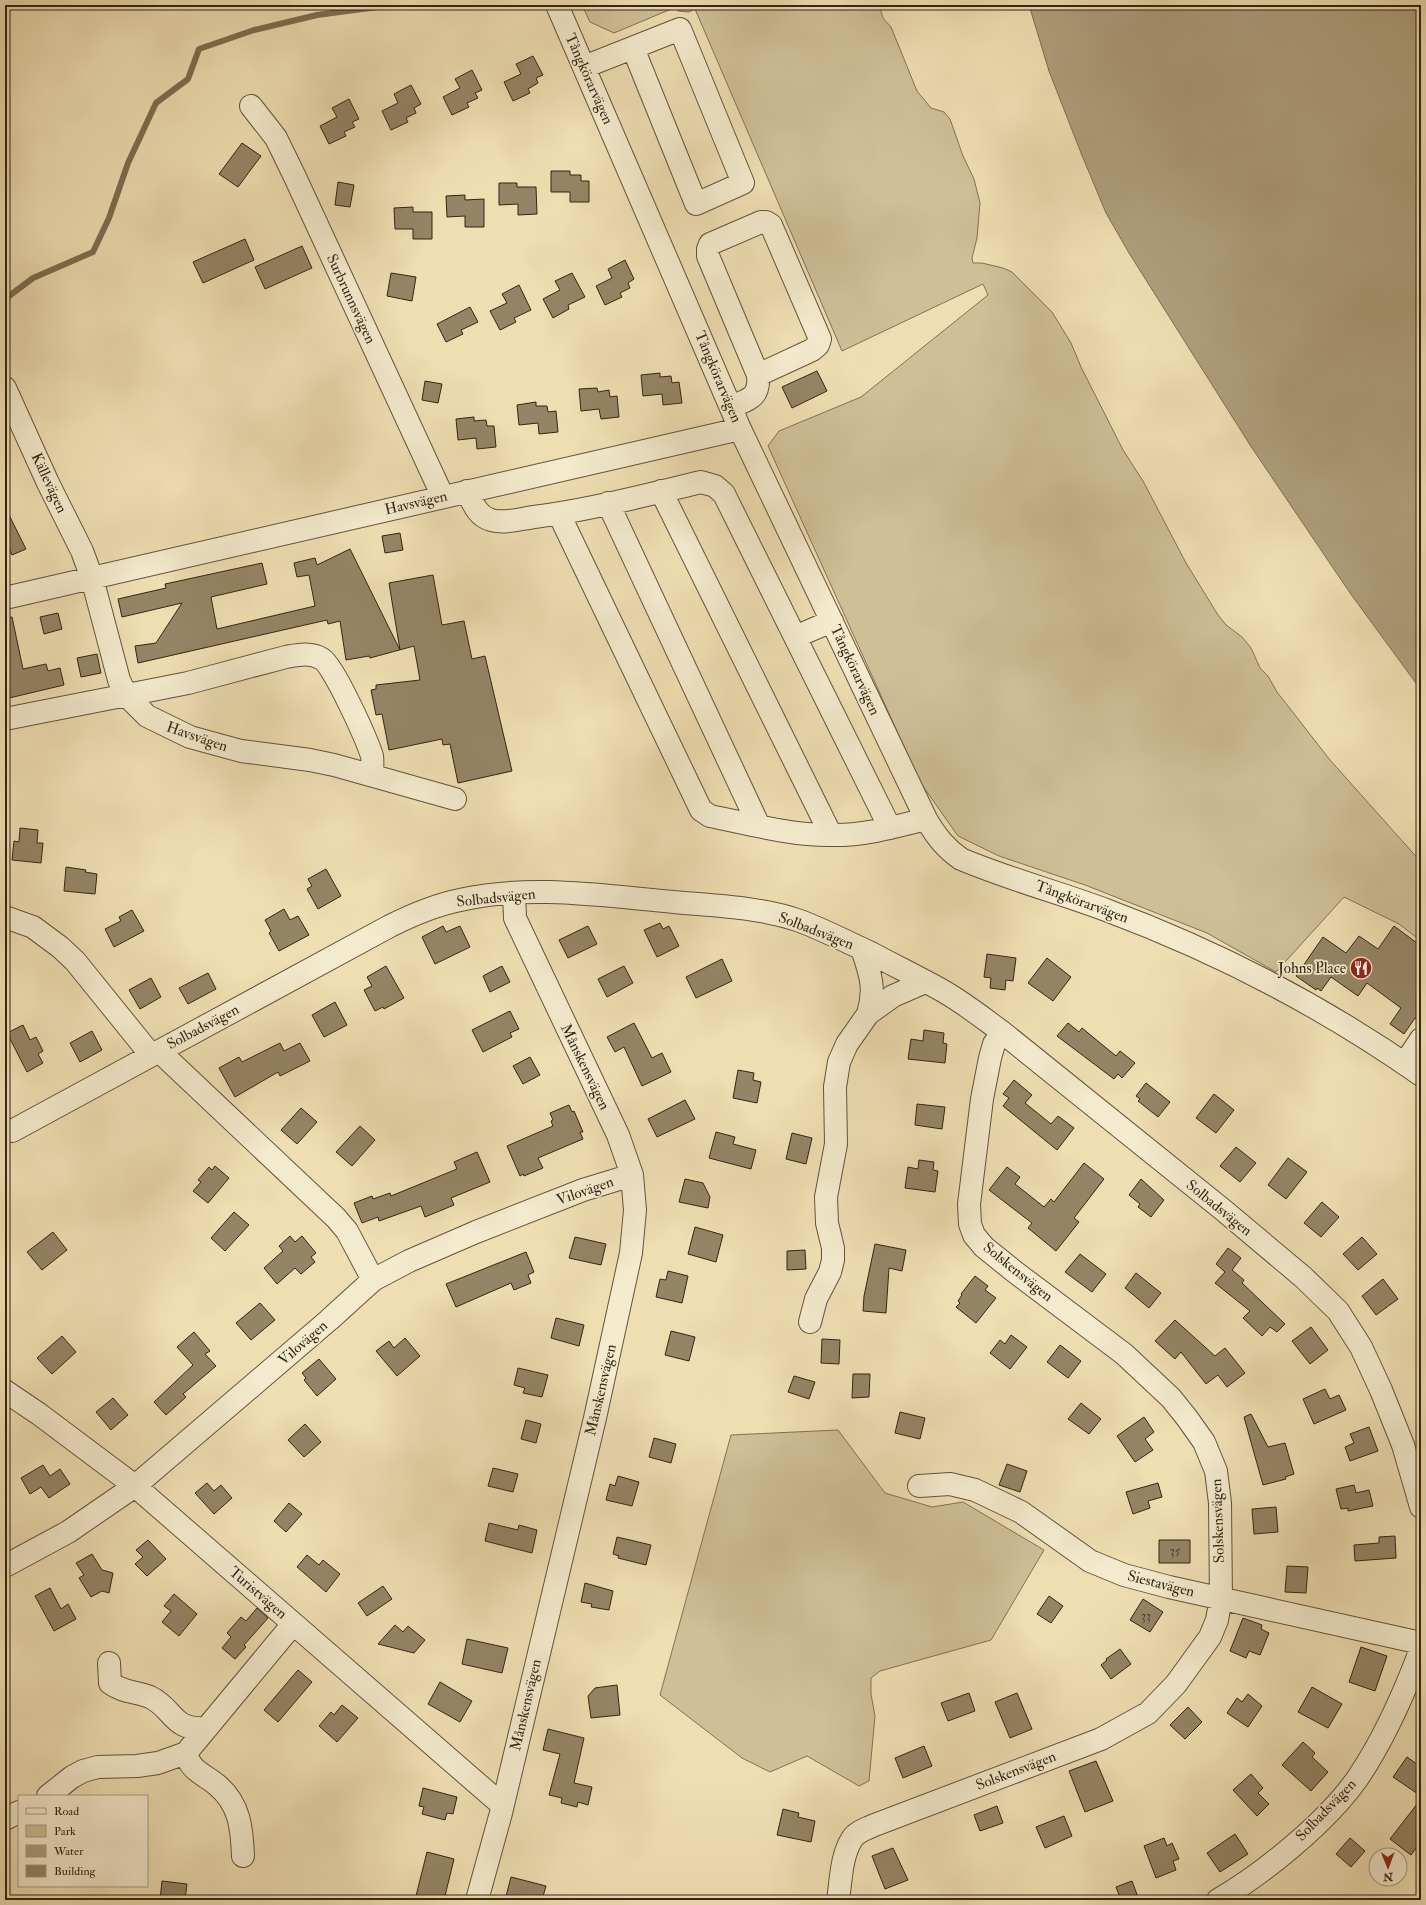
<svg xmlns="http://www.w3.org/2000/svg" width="1426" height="1905" font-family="'IM FELL Double Pica',serif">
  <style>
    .green { fill: #cebf97; stroke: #807255 }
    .water { fill: #ae9f7c; stroke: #7d6e52 }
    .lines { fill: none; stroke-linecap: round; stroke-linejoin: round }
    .stream { stroke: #7d6e52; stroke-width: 6 }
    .building { fill: #948566; stroke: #332513 }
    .minor-casing { stroke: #62533b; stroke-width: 24 }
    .minor { stroke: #f4eacd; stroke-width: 22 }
    .labels { text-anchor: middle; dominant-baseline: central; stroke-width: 3.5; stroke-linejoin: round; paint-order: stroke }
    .number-label { font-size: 13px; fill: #4b3d28 }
    .street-label { font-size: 15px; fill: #332513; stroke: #f4eacd }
    .poi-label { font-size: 15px; fill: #332513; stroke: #f4eacd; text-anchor: end }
  </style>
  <rect width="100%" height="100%" fill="#eedeb2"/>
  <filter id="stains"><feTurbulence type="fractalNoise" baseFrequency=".005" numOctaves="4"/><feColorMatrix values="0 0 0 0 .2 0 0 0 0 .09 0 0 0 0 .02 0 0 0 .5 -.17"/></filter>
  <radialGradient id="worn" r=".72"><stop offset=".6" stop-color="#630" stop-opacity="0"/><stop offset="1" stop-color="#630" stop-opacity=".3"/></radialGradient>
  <path class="green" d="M582,5H879L883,18L891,27L917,91L931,108L944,112L950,119L963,156L974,179L980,203L977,238L972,258L973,263H982L1003,268L1012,272L1052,312L1071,343L1081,367L1123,450L1143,481L1186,563L1218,615L1226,625L1242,637L1251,648L1260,668L1268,676L1277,692L1330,760L1421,862V941L1399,924L1344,897L1276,972L1207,933L1085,885L999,856L958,836L920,782L768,446L779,431L861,397L988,295L983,284L842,351L695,9L689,12L678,11L676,7L614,33L590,22Z
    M838,1430L885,1493L932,1507L963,1502L1044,1550L991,1640L880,1671L871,1678V1694L875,1716L869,1781L859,1786L807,1756L770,1772L742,1758L660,1695L731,1435Z"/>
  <path class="water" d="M1029,5H1421V690L1350,593L1250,445L1129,253L1106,213L1081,153L1049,71Z"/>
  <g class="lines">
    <path class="stream" d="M5,299L33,278L93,252L109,218L128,163L156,103L188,79L199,49L254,30L317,15L393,5"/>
  </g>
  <path class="building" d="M533,56L543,75L536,78L538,83L528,89L530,93L513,101L504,82L521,74L516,64Z
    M472,70L482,90L475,93L478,98L467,103L469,107L452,115L443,97L460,88L455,79Z
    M411,85L421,104L414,108L416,113L406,118L408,122L391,130L382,111L398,103L394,94Z
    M349,99L359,119L352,122L355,127L344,132L346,136L329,144L320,126L337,117L332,108Z
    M242,143L261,156L238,187L219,174Z
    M551,171H570V175H581V181H589V202H570V192H551Z
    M338,182L354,185L350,207L335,205Z
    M499,183H517V187H536L537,214L518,215V204L499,205Z
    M465,195V200L484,199V227H465V216L447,217L446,196Z
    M413,207V212H432V239H413V229H395L394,208Z
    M245,239L254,260L203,283L193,262Z
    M302,246L312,268L265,289L255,267Z
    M625,260L634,279L628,283L630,288L620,293L622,297L605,305L596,286L612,278L608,269Z
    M391,273L416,277L412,301L387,296Z
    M572,273L585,297L568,305L569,309L553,318L543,299L560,290L555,281Z
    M519,285L531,310L514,318L516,322L500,330L490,311L507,303L502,294Z
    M470,307L478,322L461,330L463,334L446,342L437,324Z
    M817,371L827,391L792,408L782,387Z
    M660,373V377L671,376L672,383L679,382L682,403L663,405L662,394L643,396L641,375Z
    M425,381L442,384L438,403L422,400Z
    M597,388L598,392L609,390L610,397L617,396L619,417L601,419L599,409L581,411L579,389Z
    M536,402V406H547L548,412L556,411L558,432L539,434L538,423L519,425L517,405Z
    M474,417V421L486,420L487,426H494L496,447L477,449L476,438L458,440L456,419Z
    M5,507L26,549L12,555L5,540Z
    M400,533L403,550L385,553L382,536Z
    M350,549L400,650L389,583L433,575L442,625L464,621L472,659L485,656L512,771L458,783L450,744L443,745L442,739L389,750L382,714L376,715L371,690L376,689V685L420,680L414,646L370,658L369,656L346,660L340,621L328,624L327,620L138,663L135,646L156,643L182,603L122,617L118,599L166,588L165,584L262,563L267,584L211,597L217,629L315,606L309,575L297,577L294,563L315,558L317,565Z
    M58,613L62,629L44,634L40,617Z
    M12,617L23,669L46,664L48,671L60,668L64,685L5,699V618Z
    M97,654L101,673L81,677L77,658Z
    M20,828L38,830L37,843H43L41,863L12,860L14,841L19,842Z
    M66,867L86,870L85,872L97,874L95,894L64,891Z
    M326,869L341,896L318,909L307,889L312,886L308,879Z
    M284,909L290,920L298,916L309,935L279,951L269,933L271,931L265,920Z
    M132,910L144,931L114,947L105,929L121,921L119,917Z
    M660,923L663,929L669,926L679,946L657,957L644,930Z
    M443,926L446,932L460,926L470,947L435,964L422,937Z
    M588,926L597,944L568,958L559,940Z
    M1394,926L1421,946V1022L1415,1018L1404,1034L1390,1024L1401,1008L1367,983L1358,996L1331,977L1321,991L1317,988L1316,990L1296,976L1323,937L1346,953L1359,936L1378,949Z
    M987,954L1016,958L1013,981L1006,980L1005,990L990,988L991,978L984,977Z
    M1047,958L1071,977L1053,1001L1028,983Z
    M722,959L732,981L696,998L686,977Z
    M386,966L404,998L384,1009L383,1007L375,1011L364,990L372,986L367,977Z
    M502,966L510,982L490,992L483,976Z
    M624,966L633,983L607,997L598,979Z
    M208,973L216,989L188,1004L179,988Z
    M151,978L161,997L140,1009L129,990Z
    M335,1002L347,1025L324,1037L312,1015Z
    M510,1011L519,1029L510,1033L512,1037L483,1052L472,1030Z
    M634,1023L652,1058L662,1053L671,1072L642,1086L624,1047L615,1052L607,1037Z
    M1068,1023L1079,1032L1082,1028L1116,1056L1120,1051L1135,1063L1122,1078L1118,1074L1114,1079L1057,1036Z
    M23,1025L30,1040L36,1037L43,1051L38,1054L43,1063L27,1072L7,1033Z
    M924,1030L944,1033L943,1043L947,1044L945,1063L908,1059L911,1039L923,1041Z
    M92,1031L102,1050L80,1062L70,1043Z
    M280,1043L284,1051L300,1043L310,1061L280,1076L278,1072L235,1097L219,1068L239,1057L242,1062Z
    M530,1057L540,1075L523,1084L513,1066Z
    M738,1070L754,1073L753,1080L761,1082L757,1103L733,1098Z
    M1014,1080L1032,1095L1025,1103L1051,1124L1058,1116L1074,1128L1057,1150L1003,1106L1009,1098L1003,1094Z
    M1146,1083L1170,1102L1158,1117L1138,1101L1140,1099L1136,1096Z
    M1214,1094L1234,1110L1216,1133L1196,1118Z
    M685,1100L695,1119L657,1137L648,1119Z
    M917,1104L945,1107L942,1129L915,1125Z
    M569,1105L572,1112L574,1111L583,1132H580L583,1139L538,1158L543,1168L524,1176L523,1174L520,1176L507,1146L553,1126L551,1121L553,1120L550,1113Z
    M301,1108L317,1122L297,1144L281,1130Z
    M360,1126L375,1140L352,1166L336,1152Z
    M716,1132L735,1137L733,1144L756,1150L751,1169L709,1158Z
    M792,1133L812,1138L806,1164L786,1159Z
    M1236,1147L1256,1163L1240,1182L1220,1166Z
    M477,1152L490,1182L451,1198L454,1205L425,1217L421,1206L379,1221L378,1217L362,1223L354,1203L372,1196L373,1199L390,1193L391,1196L457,1169L454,1162Z
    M1288,1158L1307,1172L1286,1199L1268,1185Z
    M919,1160L934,1162L933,1170L938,1171L935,1192L905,1188L908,1167L918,1169Z
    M1084,1163L1104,1179L1074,1218L1079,1222L1056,1251L1028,1228L1032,1223L989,1190L1007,1167L1020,1177L1015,1184L1044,1207L1051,1199L1054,1202Z
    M215,1166L229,1178L208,1203L193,1191L201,1182L198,1180L209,1167L212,1170Z
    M685,1179L703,1183L710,1197L708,1208L679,1202Z
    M1141,1179L1164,1200L1151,1217L1138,1207L1140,1204L1129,1195Z
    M1322,1202L1339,1217L1321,1237L1304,1223Z
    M234,1212L249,1225L225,1251L211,1238Z
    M695,1227L723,1235L716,1262L688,1254Z
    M53,1232L67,1250L42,1270L27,1252Z
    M290,1236L295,1242L302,1236L316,1253L311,1257L315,1262L301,1274L295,1268L277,1284L264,1268L283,1251L279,1246Z
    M575,1237L606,1244L601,1265L569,1258Z
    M1362,1237L1377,1254L1358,1270L1343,1254Z
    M875,1244L906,1250L902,1271L889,1268L886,1313L863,1311L864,1296Z
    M1228,1248L1241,1258L1232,1270L1244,1280L1242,1283L1285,1324L1277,1332L1270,1327L1262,1336L1243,1318L1250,1311L1215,1283L1225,1272L1216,1264Z
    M805,1250L806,1269L787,1270V1251Z
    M526,1252L534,1272L528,1275L531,1283L514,1290L511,1283L456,1307L446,1284Z
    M1080,1254L1106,1274L1092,1292L1065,1272Z
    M668,1271L688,1276L682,1303L656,1297L660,1279L666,1280Z
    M1136,1273L1161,1293L1149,1308L1125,1288Z
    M975,1276L988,1286L985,1290L996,1298L976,1323L956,1307L960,1303L958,1301L962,1295L961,1294Z
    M1383,1279L1398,1299L1376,1315L1362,1296Z
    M260,1303L275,1320L251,1340L236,1323Z
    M556,1318L584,1325L579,1346L551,1338Z
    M1175,1320L1215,1356L1225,1348L1245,1373L1227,1387L1218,1375L1206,1384L1181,1352L1175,1359L1155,1341Z
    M1311,1327L1328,1350L1310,1364L1292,1341Z
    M671,1331L695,1337L689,1361L665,1355Z
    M194,1332L210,1351L205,1354L216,1366L183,1394L186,1397L166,1415L154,1402L193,1365L177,1347Z
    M1011,1335L1027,1347L1010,1369L990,1353L1000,1340L1005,1344Z
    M62,1336L76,1352L52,1374L37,1358Z
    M405,1338L420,1356L397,1376L376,1351L389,1341L394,1348Z
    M822,1339L840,1340L839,1364L821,1363Z
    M1060,1345L1081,1361L1068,1378L1047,1362Z
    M319,1359L336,1379L317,1396L304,1380L306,1378L302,1373Z
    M518,1368L548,1375L542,1397L523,1393L525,1388L514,1385Z
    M853,1374H870L869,1397L852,1398Z
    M794,1376L815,1382L809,1399L788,1392Z
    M1325,1389L1330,1399L1339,1395L1346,1410L1314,1424L1303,1399Z
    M113,1398L128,1415L111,1430L96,1412Z
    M1081,1403L1101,1419L1089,1434L1068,1419Z
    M900,1412L925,1418L920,1439L895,1433Z
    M1251,1414L1268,1447L1285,1443L1294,1474L1285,1477L1286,1479L1263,1485L1244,1417Z
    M1144,1417L1154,1432L1145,1439L1153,1450L1135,1462L1117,1436Z
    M526,1420L541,1424L536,1443L521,1439Z
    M305,1424L321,1442L304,1457L288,1440Z
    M1369,1427L1378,1451L1350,1461L1345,1447L1354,1443L1350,1434Z
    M654,1438L676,1444L671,1463L649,1457Z
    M1007,1464L1027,1471L1020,1492L999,1485Z
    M43,1465L50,1476L60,1469L70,1484L49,1498L41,1487L30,1494L21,1478Z
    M493,1468L518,1474L513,1492L488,1486Z
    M618,1476L639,1482L632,1506L606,1500L610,1484L615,1486Z
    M207,1483L214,1491L221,1485L232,1498L214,1514L195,1493Z
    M1158,1483L1162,1497L1148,1501L1150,1508L1133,1514L1126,1492Z
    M1354,1485L1356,1493L1369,1490L1373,1506L1348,1511V1508L1341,1509L1336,1489Z
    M289,1503L302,1514L286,1532L274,1521Z
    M1276,1507L1278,1532L1254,1534L1252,1509Z
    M489,1523L518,1530L519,1525L537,1530L532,1553L485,1541Z
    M1395,1536L1396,1558L1355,1561L1354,1545L1379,1543V1537Z
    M617,1537L651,1545L646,1565L618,1558L619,1556L613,1554Z
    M148,1540L166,1559L147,1576L135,1564L143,1557L136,1550Z
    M1159,1540H1190V1563H1159Z
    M92,1554L102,1570L113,1573L109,1593L102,1591L91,1597L79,1578L84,1575L76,1563Z
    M307,1555L319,1565L323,1560L340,1574L326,1592L297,1567Z
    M1287,1566L1308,1567L1306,1593L1285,1592Z
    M585,1583L613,1591L609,1610L591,1607L592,1604L581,1602Z
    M383,1586L392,1599L367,1616L358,1603Z
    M50,1588L61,1609L68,1604L76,1619L54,1631L35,1596Z
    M174,1594L197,1614L179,1636L162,1622L171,1611L164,1606Z
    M1049,1596L1063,1606L1051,1623L1037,1614Z
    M1143,1599L1163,1612L1150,1632L1130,1620Z
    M257,1608L268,1618L244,1645L246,1647L235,1659L222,1648L231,1637L227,1633L241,1617L246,1621Z
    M1243,1618L1262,1625L1261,1629L1269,1633L1260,1655L1249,1651L1246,1658L1230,1651Z
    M395,1625L403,1632L408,1626L425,1640L414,1653L378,1644Z
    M467,1639L508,1648L502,1673L462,1664Z
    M1361,1647L1387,1656L1375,1691L1349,1682Z
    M1120,1649L1131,1664L1111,1679L1101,1665L1107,1660L1106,1659Z
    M298,1670L312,1682L278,1722L264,1710Z
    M440,1682L472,1701L460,1722L428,1704Z
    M617,1685L620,1715L591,1718L588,1696L595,1688Z
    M1312,1687L1342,1704L1328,1728L1298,1712Z
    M969,1693L975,1711L948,1721L941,1703Z
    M1017,1693L1032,1729L1010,1738L995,1702Z
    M1248,1694L1262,1706L1248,1727L1227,1713L1237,1698L1242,1702Z
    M342,1705L358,1718L337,1742L319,1726L331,1712L334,1715Z
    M1188,1707L1202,1722L1185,1739L1170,1725Z
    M548,1729L584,1738L574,1783L592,1787L588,1805L578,1802L577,1807L561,1803L562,1798L549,1795L560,1754L543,1750Z
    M1303,1742L1315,1753L1312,1757L1328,1772L1311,1791L1282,1765Z
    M924,1746L932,1766L903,1778L895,1758Z
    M1407,1757L1421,1767V1796L1393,1777Z
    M1096,1761L1113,1801L1085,1812L1069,1771Z
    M1251,1774L1263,1788L1258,1793L1269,1804L1257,1816L1233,1790Z
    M423,1788L457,1797L453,1814L447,1813L445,1820L422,1814L424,1807L419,1806Z
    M1421,1799V1841L1411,1855L1390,1839Z
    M997,1806L1003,1823L980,1831L974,1815Z
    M783,1809L799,1813L798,1817L815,1821L811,1842L777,1835Z
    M1064,1816L1072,1836L1045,1848L1036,1827Z
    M1235,1834L1248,1854L1220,1872L1207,1853Z
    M1164,1838L1167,1846L1172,1843L1179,1859L1173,1861L1176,1870L1156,1878L1144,1846Z
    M1350,1838L1365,1851L1351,1867L1336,1854Z
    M893,1848L908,1880L885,1889L872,1856Z
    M427,1852L454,1859L444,1900H415Z
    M511,1877L546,1886L542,1900H505Z
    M162,1881L187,1884L185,1900H160Z
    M1132,1881L1139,1900H1121L1116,1887Z"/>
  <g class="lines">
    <g class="minor-casing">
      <path id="minor" d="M557,5L740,429L926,819C936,836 945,848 961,859C1008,879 1058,892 1106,910C1216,951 1324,1007 1421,1075
        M584,67L680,29L743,183L696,204L633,48
        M251,106L276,138L295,177L443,497
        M5,388L48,483L82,551L92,578L119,680L126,695L147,716L190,737L241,751L310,760L334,765L455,799
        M731,407C749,399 760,398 758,375L708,256V249L710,244L761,222H766L771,225L820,339L818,345L812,350L758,375
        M467,491C473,503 477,516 491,520C505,524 520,519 534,517C590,510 646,495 701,482L715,486L724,494L890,828
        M661,491L831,835
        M608,503L759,826
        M559,514L701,810L710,816C749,824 790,835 830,835C863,836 894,827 926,819
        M5,598L740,429
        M795,637L832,621
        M5,719L188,683L286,657C298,655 310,652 322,659C334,666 367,740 372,756C373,762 372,768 372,775
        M5,917L33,927L60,947L75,961L151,1055
        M862,949C870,973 876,988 868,1014
        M159,1051L336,1218L347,1231L373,1280
        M1405,1063L1421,1039
        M12,1131L390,926C412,915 435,905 460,900C529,884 604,896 674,902C716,906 760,907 800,921C824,930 847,942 871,953C895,966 920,978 943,991C964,1003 983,1018 1002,1032L1222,1209L1303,1277L1338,1311L1361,1347L1381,1390L1403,1445L1421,1507
        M810,1322L816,1299L830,1272L833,1260V1248L827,1223L826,1197L836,1144L835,1087L839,1062L847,1044L868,1014L893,996L925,982
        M5,1391L39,1414L135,1486L502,1805
        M919,1486L950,1484L975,1490L1021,1512L1090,1561L1124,1575L1169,1587L1421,1643
        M5,1566L68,1532L135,1486L329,1320L373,1280L409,1261L476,1232L583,1190L632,1175
        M109,1663L110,1683C124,1693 135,1691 150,1697C175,1709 171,1731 207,1728
        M186,1753C190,1771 204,1774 217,1785C240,1804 242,1829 243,1856
        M48,1796L72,1777L83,1771L98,1767L137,1766L158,1763L186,1753L293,1624
        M5,1819L19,1812
        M477,1900L501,1813L595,1418L631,1253L635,1210L632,1175L618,1135L515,918L514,894
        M838,1900C841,1881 841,1856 852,1839C856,1832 866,1829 872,1826L1101,1739L1148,1713L1176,1684L1210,1637L1217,1620L1221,1598L1220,1503L1216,1471L1204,1442L1187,1418L1171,1398L1124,1354L1015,1272L984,1247L974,1235L970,1224L969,1204L982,1099L990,1058L994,1044L1002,1032
        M1218,1900C1263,1874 1327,1822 1357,1779C1384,1740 1404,1694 1421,1649"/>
    </g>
    <use href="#minor" class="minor"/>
  </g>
  <defs>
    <g id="restaurant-disc" transform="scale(1.15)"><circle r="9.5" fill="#8f2418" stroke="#f4eacd"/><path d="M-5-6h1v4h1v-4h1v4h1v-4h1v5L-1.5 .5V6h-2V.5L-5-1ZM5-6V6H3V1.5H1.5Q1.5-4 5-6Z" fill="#fff"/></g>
  </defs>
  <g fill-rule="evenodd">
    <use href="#restaurant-disc" x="1361" y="968"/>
  </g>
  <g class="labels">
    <g class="number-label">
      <text x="1175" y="1551">35</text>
      <text x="1146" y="1616">33</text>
    </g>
    <g class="street-label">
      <text transform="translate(589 79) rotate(66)">Tångkörarvägen</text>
      <text transform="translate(351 299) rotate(65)">Surbrunnsvägen</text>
      <text transform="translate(718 377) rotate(67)">Tångkörarvägen</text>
      <text transform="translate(49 483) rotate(65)">Källevägen</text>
      <text transform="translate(416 503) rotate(-13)">Havsvägen</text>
      <text transform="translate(855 670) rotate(65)">Tångkörarvägen</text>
      <text transform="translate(197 737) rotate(19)">Havsvägen</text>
      <text transform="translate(496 898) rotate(-6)">Solbadsvägen</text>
      <text transform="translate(1082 902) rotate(20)">Tångkörarvägen</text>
      <text transform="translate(816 931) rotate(21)">Solbadsvägen</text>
      <text transform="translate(203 1027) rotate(-28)">Solbadsvägen</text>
      <text transform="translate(585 1067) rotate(64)">Månskensvägen</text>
      <text transform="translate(585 1191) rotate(-19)">Vilovägen</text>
      <text transform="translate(1219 1208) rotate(39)">Solbadsvägen</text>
      <text transform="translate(1018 1272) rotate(39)">Solskensvägen</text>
      <text transform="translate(303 1343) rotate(-41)">Vilovägen</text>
      <text transform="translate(601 1390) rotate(-77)">Månskensvägen</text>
      <text transform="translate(1218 1521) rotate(-92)">Solskensvägen</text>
      <text transform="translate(1161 1584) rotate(14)">Siestavägen</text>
      <text transform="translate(258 1593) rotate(41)">Turistvägen</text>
      <text transform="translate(526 1705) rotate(-77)">Månskensvägen</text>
      <text transform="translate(1016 1771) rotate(-21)">Solskensvägen</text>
      <text transform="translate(1326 1810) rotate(-46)">Solbadsvägen</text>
    </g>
    <g class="poi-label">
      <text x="1346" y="968">Johns Place</text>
    </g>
  </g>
  <rect width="1426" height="1905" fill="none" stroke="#eedeb2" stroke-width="20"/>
  <rect x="6" y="6" width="1414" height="1893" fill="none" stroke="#332513" stroke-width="2"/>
  <rect x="10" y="10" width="1406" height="1885" fill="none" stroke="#332513"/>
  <rect x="18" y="1795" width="130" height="92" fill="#f4eacd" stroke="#a79b83"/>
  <rect x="26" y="1808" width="20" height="6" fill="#f4eacd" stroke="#a79b83"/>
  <text x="54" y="1815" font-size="12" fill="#332513">Road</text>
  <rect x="26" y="1825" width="20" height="12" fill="#cebf97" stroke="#a79b83"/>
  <text x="54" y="1835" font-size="12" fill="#332513">Park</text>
  <rect x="26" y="1845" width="20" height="12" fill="#ae9f7c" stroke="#a79b83"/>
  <text x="54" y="1855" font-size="12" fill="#332513">Water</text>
  <rect x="26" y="1865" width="20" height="12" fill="#948566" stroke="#a79b83"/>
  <text x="54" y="1875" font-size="12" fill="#332513">Building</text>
  <g transform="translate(1388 1867) rotate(179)"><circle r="19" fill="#f4eacd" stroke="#a79b83"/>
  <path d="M0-3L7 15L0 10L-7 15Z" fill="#8f2418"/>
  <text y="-6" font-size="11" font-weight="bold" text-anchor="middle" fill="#332513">N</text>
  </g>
  <rect width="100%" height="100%" filter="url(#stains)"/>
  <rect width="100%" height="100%" fill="url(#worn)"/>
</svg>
